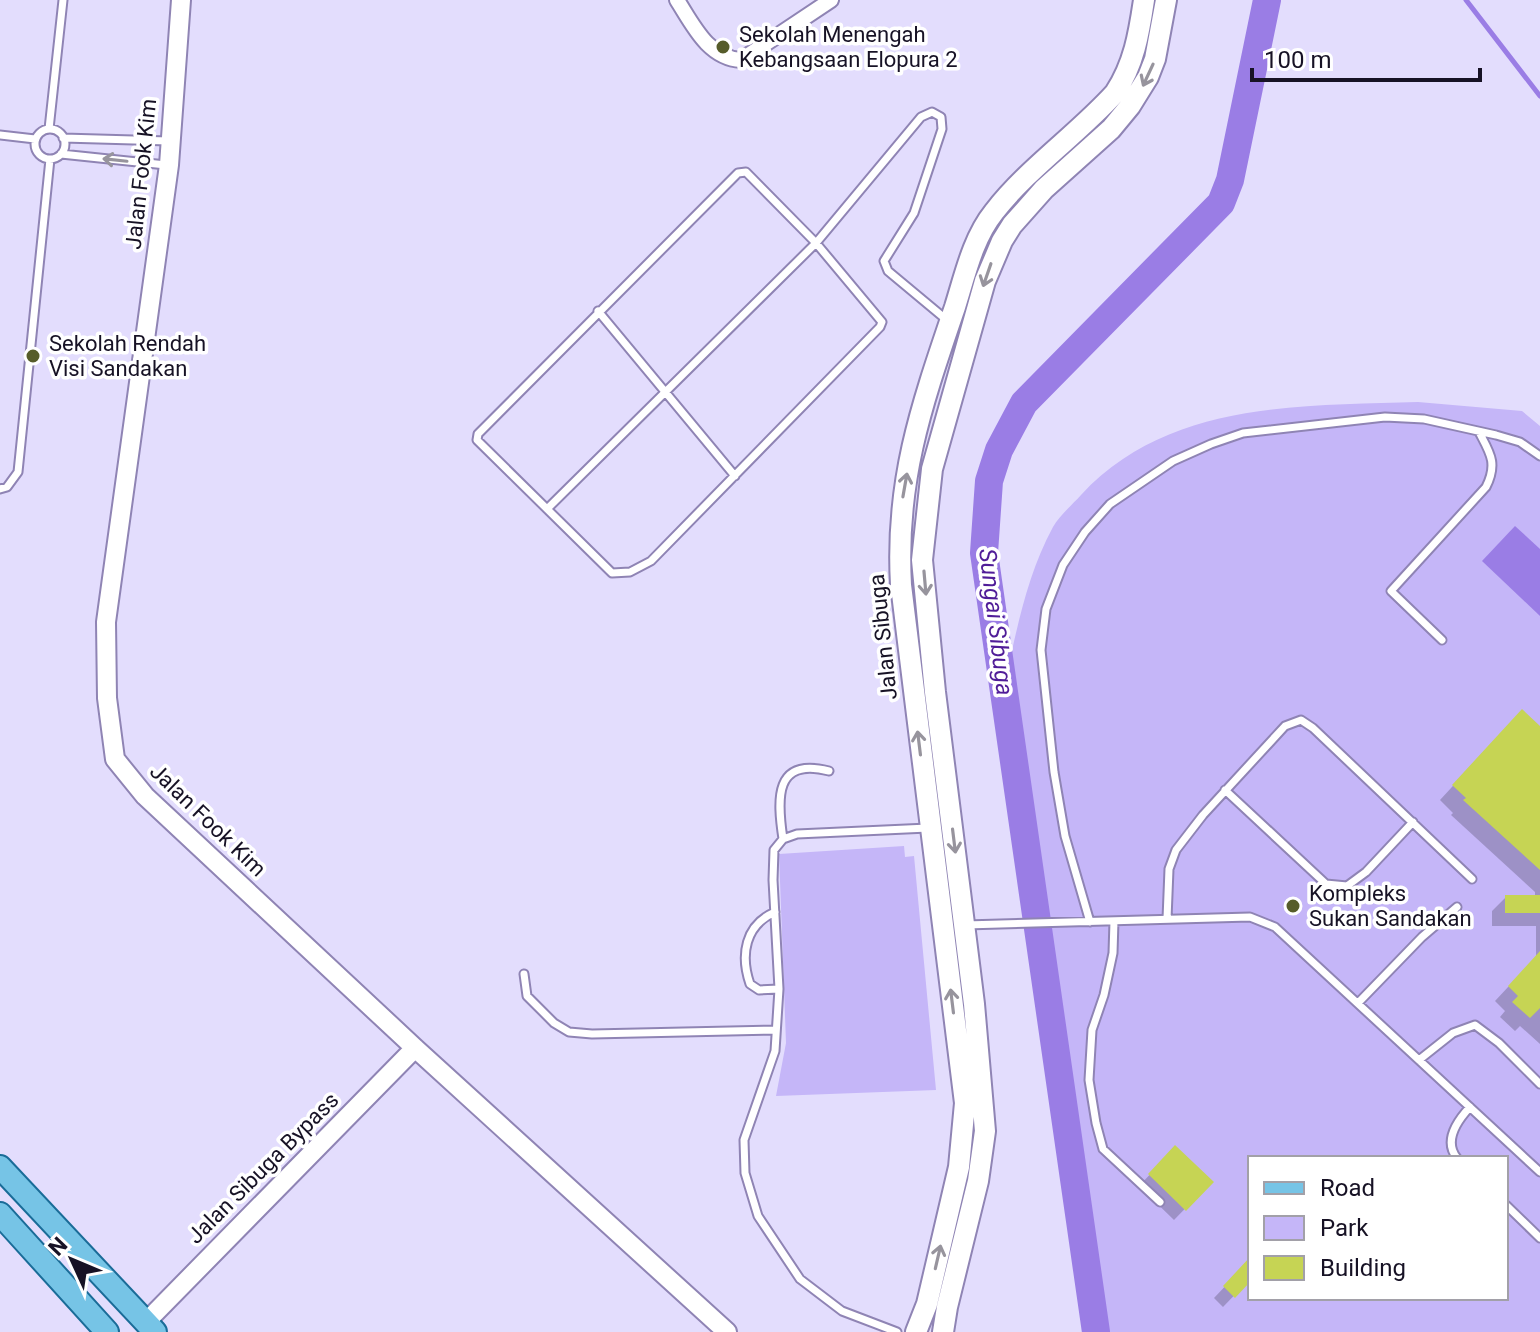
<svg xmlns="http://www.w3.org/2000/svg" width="1540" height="1332" font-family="Roboto,sans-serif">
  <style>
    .green { fill: #c5b6f8; fill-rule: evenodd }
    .water { fill: #9a7de5 }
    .shadow { fill: #0003 }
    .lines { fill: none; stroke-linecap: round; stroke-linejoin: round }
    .stream { stroke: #9a7de5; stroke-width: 5 }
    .river { stroke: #9a7de5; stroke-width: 28 }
    .building { fill: #c6d454 }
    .service-casing { stroke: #8f84b4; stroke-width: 11 }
    .minor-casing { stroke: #8f84b4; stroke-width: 18 }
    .tertiary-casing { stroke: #8f84b4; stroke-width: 22 }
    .secondary-casing { stroke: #8f84b4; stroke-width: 24 }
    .primary-casing { stroke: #1a6c98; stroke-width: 26 }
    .service { stroke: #fff; stroke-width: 7 }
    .minor { stroke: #fff; stroke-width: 14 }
    .tertiary { stroke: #fff; stroke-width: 18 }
    .secondary { stroke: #fff; stroke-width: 20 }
    .primary { stroke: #76c4e6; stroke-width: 22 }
    .oneway { stroke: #97949d }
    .poi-dot { fill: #565c2a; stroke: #fff; stroke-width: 3 }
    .labels { text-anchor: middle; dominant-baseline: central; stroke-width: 7; stroke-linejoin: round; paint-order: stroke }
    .poi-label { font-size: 22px; fill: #171225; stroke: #fff; text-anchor: start }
    .street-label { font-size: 22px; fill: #171225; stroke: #fff }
    .water-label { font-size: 24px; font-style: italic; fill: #501d98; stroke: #fff }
  </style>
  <rect width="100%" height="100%" fill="#e3ddfd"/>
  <path class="green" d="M1418,402L1522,411L1540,426V1332H1108L1011,655C1021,610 1031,568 1053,527C1059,516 1072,505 1081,495C1168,401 1300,406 1418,402ZM1250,1158H1506V1298H1250Z
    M904,846L905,857L914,856L936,1090L776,1096L786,1043L779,854Z"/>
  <path class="water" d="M1515,526L1540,549V616L1482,561Z"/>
  <path class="shadow" d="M1508,726L1540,729V1044L1520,1026L1515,1031L1500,1017L1505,1011L1495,1001L1536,957V926H1492V911L1506,897H1535V892L1451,815L1453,813L1440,800Z
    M1175,1148L1211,1182L1174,1220L1139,1186Z
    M1250,1260V1279L1223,1307L1214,1298Z"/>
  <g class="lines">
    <path class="stream" d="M1466,0L1540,96"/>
    <path class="river" d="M1096,1332L984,553L989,481L999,450L1024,403L1221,203L1230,180L1267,0"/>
  </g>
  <path class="building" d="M1522,709L1540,726V870L1463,800L1466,798L1452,785Z
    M1505,895H1540V913H1505Z
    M1540,951V1008L1530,1018L1512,1002L1518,996L1508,986Z
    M1175,1145L1214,1182L1186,1211L1148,1174Z
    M1250,1257V1282L1235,1298L1223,1286Z"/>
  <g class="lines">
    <g class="service-casing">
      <path id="service" d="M35 144a15 15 0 1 1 30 0a15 15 0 1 1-30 0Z
        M49,129L63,0
        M0,135L35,139
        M63,138L169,141
        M61,154L166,165
        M746,172L816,243L882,322L880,327L651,561L630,572L612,573L477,440L478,434L738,173Z
        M598,311L735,476
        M0,489L7,487L18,472L50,159
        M547,509L816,243L921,117L932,112L941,117L942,129L914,213L884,261L888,271L948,321
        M1442,640L1391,591L1486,487C1498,463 1490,453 1479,432
        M1225,790L1326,884L1347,886L1366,872L1413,822
        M783,839C777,799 774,757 829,771
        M775,912C745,925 740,955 750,984L759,990L779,989
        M1167,919L1169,869L1176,850L1203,815L1285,726L1301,720L1313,728L1472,879
        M1114,921L1113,953L1104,995L1092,1030L1089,1080L1096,1123L1103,1149L1160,1202
        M1090,922L1065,836L1054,772L1041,650L1046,609L1063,565L1085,532L1110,504L1173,461L1211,444L1243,433L1385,417L1424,419L1496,435L1520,442L1540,456
        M965,925L1250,917L1275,927L1540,1172
        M524,974L527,996L554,1023L569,1032L592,1034L776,1030
        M1358,1003L1422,937L1457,907
        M1419,1060L1453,1033L1475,1025L1499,1043L1540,1084
        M1457,1158C1443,1141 1457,1121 1470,1107
        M1506,1205L1540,1238
        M897,1332L842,1311L800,1279L758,1216L745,1173L744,1140L775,1051L779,989L773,880L774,850L783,839L797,834L928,828"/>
    </g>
    <g class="minor-casing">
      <path id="minor" d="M677,0C693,25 708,58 741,60L831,0"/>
    </g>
    <g class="tertiary-casing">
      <path id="tertiary" d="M181,0L169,165L106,622L107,698L115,759L145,796L415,1048L727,1332
        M146,1322L415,1048"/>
    </g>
    <g class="secondary-casing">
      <path id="secondary" d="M916,1332L927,1304L959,1167L965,1103L901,585C895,480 922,404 955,307C965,275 973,238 994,212C1027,169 1078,134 1115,93C1134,64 1139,34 1144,0
        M943,1332L947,1307L978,1181L985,1131L974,1004L935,692L922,560L932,469L985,281L1002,241L1012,225L1044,189L1111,129L1130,106L1148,77L1155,59L1166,0"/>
    </g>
    <g class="primary-casing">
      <path id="primary" d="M0,1167L155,1332
        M0,1214L107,1332"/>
    </g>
    <use href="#service" class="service"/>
    <use href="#minor" class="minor"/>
    <use href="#tertiary" class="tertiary"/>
    <use href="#secondary" class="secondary"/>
    <use href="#primary" class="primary"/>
  </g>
  <defs><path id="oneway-shaft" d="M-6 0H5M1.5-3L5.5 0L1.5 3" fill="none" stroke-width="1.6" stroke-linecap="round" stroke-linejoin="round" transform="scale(2)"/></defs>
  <g class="oneway">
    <use href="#oneway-shaft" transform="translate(1148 75) rotate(115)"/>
    <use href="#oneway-shaft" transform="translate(115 160) rotate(-174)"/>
    <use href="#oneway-shaft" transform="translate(987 275) rotate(109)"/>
    <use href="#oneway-shaft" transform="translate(905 485) rotate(-80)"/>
    <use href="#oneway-shaft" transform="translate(925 583) rotate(85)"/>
    <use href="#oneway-shaft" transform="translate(919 743) rotate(-97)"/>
    <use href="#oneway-shaft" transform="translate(954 841) rotate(83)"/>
    <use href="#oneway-shaft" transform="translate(952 1001) rotate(-97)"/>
    <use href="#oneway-shaft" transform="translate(938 1257) rotate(-77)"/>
  </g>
  <g class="poi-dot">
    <circle cx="723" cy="47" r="8"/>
    <circle cx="33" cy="356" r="8"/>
    <circle cx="1293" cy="906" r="8"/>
  </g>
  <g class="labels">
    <g class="poi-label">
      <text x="739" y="34">Sekolah Menengah<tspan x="739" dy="25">Kebangsaan Elopura 2</tspan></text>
      <text x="49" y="343">Sekolah Rendah<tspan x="49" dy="25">Visi Sandakan</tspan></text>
      <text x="1309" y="893">Kompleks<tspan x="1309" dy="25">Sukan Sandakan</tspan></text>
    </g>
    <g class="street-label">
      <text transform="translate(141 174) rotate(-84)">Jalan Fook Kim</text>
      <text transform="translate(883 637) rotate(-96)">Jalan Sibuga</text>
      <text transform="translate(208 820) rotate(44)">Jalan Fook Kim</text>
      <text transform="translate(263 1168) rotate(-45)">Jalan Sibuga Bypass</text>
    </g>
    <g class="water-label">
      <text transform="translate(996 622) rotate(83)">Sungai Sibuga</text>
    </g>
  </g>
  <rect x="1248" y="1156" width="260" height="144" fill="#ffffff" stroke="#a2a0a8" stroke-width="2"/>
  <rect x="1264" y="1182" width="40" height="12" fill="#76c4e6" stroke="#a2a0a8" stroke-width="2"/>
  <text x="1320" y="1196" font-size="24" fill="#171225">Road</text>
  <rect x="1264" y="1216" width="40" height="24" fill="#c5b6f8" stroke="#a2a0a8" stroke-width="2"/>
  <text x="1320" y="1236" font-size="24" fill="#171225">Park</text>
  <rect x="1264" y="1256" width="40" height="24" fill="#c6d454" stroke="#a2a0a8" stroke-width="2"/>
  <text x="1320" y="1276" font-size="24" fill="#171225">Building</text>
  <g transform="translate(72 1260) rotate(314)" stroke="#ffffff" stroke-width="6" paint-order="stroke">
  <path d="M0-6L14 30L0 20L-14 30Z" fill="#171225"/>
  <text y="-12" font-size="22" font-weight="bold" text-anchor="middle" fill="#171225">N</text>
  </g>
  <path d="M1252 68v12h228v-12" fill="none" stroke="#171225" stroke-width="4"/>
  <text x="1264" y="68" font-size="24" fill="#171225" stroke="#ffffff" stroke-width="6" paint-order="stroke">100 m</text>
</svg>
